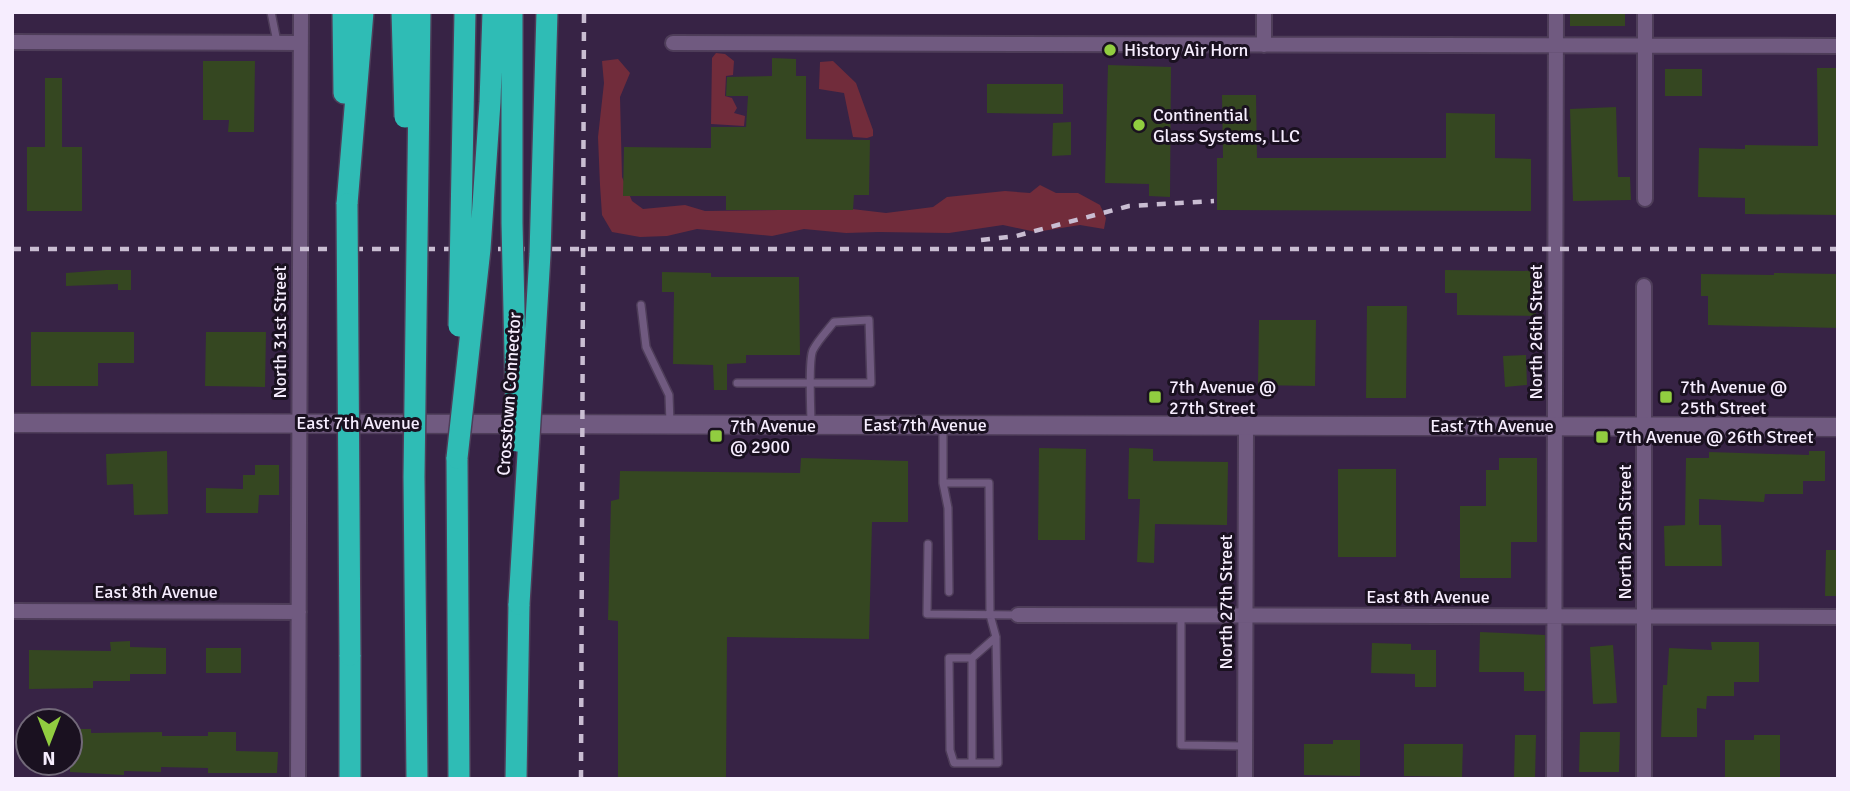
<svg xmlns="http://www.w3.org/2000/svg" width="1850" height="791" font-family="Signika,sans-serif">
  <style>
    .green { fill: #712c3b }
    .building { fill: #354721 }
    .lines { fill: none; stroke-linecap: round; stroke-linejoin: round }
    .service-casing { stroke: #4e3d59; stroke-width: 10 }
    .minor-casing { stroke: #4e3d59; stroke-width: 18 }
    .tertiary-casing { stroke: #4e3d59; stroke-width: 21 }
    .motorway-casing { stroke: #4e3d59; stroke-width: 24 }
    .service { stroke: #705a80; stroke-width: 7 }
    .minor { stroke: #705a80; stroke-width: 14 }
    .tertiary { stroke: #705a80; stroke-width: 18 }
    .motorway { stroke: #2fbcb5; stroke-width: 21 }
    .rail { stroke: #c9bdd2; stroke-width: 4.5; stroke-dasharray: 9 9; stroke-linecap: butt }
    .motorway-bridge-casing { stroke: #4e3d59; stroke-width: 24; stroke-linecap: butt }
    .motorway-bridge { stroke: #2fbcb5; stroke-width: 21 }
    .poi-dot { fill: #91cd40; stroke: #1a1120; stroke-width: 2.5 }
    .labels { text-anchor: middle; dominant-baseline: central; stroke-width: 6; stroke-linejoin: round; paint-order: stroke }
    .poi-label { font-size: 18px; fill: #f6edfe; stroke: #1a1120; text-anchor: start }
    .street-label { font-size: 18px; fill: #f6edfe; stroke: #1a1120 }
  </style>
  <rect width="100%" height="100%" fill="#372345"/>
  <path class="green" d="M716,53L725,54L734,61L733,75L726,76L725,96L732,98L737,108L734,113L745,116L744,126L711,124L712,58Z
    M618,59L630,73L620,97L622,177L632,201L643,209L685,205L705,211L852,209L886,213L933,207L947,197L1005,191L1030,193L1040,185L1056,193H1078L1100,205L1106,218L1104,229L1080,225L1036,232L1003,225L949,233L878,232L846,233L804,229L772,236L697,229L667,236L640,237L612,232L602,215L600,185L598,137L604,83L602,61Z
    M833,61L856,83L873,130V136L867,138L853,137L844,93L819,89L820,62Z"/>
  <path class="building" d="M1570,12H1625V26H1570Z
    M772,58L796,59V76H806V139L870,140L869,195H854L853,210H726V196H623L624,147L711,148V127H746L748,96H726L727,77L772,76Z
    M203,61H255L254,132H228L229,120H203Z
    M1108,65L1171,67L1170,197L1149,196V184L1105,183Z
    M1817,68H1838V215L1745,214V198L1698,197L1699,148L1745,149V145L1818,146Z
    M1665,69H1702V96H1665Z
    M45,78H62V147H82V211H27V147H45Z
    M987,84H1063V114L987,113Z
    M1222,95H1256L1257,158H1446V113L1495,114V158L1531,159V211L1217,210V158H1223Z
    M1616,107L1618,177H1630L1631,200L1573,201L1570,109Z
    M1071,122V155L1052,156L1053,123Z
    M106,270H131V290H118V284L66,286V273Z
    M1445,270L1536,271V316L1457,315V293H1445Z
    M662,272L711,273V277H799L800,355H746V363L727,364V390H714L713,365L673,364L674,292H662Z
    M1774,273L1838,274V328L1708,325V296H1701V274L1774,275Z
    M1367,306H1407L1406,398H1366Z
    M1259,320H1316L1315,386L1258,385Z
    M31,332H134V363H98V386H31Z
    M206,332H266L265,387L205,386Z
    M1526,355L1527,385L1505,387L1503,356Z
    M1039,448L1086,449L1085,540H1038Z
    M1129,448L1153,449V461L1228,462L1227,525L1155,524L1154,563L1137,562L1140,499H1128Z
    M167,451L168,514L134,515L133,484L107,485L106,454Z
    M1809,451H1825V481H1803V494H1765L1764,502L1699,499V525H1721L1722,566H1665L1664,526L1685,525L1686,458H1709V452L1809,455Z
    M801,458L908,461V522H872L869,639L727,637L726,779H618V621L608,620L611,501L619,499L620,471L800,473Z
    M1499,458H1537V542H1511V578H1460V506H1486V470H1499Z
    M255,465H279V495H259L258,513H206V488L243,489V475H255Z
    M1338,469H1396V557H1338Z
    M1826,550H1838V596H1825Z
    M1480,632L1545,635V691H1524V672H1479Z
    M130,641V647L166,648V674H130V681H93V688L29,689V650L111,651L110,642Z
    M1711,642H1759V682H1734V696H1707L1706,709L1697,708V737H1661L1663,685H1667L1669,648L1712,650Z
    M1372,643L1411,644V650H1436V687H1415V674L1371,673Z
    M1613,645L1617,703L1593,704L1590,647Z
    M206,648H241V673H206Z
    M70,729H91V733L162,732V736H208V732H236V751L278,752L277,773H208V768L161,767V772L124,771V775L70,772Z
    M1580,732H1620L1619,772H1579Z
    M1515,735H1536L1535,779L1514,778Z
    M1754,735H1780V778L1725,779V740H1754Z
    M1333,740H1360V776L1304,775V744H1333Z
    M1404,744H1463L1462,777L1404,776Z"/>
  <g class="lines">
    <g class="service-casing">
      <path id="service" d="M271,12L277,42
        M641,305L646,347L669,395L670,423
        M737,383H871L869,320L834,322C827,331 818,340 813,350C808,360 811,409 811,424
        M943,425V483L948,508L949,592
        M943,483H989L990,615L996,637L998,763H954L950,750L949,658H972L996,637
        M928,544L927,614L1018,615
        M1181,615V745L1244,746
        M972,658V763"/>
    </g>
    <g class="minor-casing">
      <path id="minor" d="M12,42L301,43
        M673,43L1838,46
        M1264,45V12
        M1645,199V12
        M12,611L299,612
        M1018,615L1838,617
        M298,779L301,12
        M1245,779L1246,425
        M1554,779L1556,12
        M1644,779V286"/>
    </g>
    <g class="tertiary-casing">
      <path id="tertiary" d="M12,423L1838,427"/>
    </g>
    <g class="motorway-casing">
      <path id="motorway" d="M343,12L344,93
        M347,204L363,12
        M457,458L459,779
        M350,655V779
        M516,779L519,604"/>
    </g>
    <use href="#service" class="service"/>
    <use href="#minor" class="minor"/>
    <use href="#tertiary" class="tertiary"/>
    <use href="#motorway" class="motorway"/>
    <path class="rail" d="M981,240L1016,236L1129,206L1214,201
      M12,249H1838
      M581,779L584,12"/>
    <g class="motorway-bridge-casing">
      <path id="motorway-bridge" d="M402,12L405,117
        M512,12V223L517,441
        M347,204L350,655
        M459,326L465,12
        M457,458L480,249L490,102L493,12
        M519,604L540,254L547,12
        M417,779L414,477L420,12"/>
    </g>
    <use href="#motorway-bridge" class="motorway-bridge"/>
  </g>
  <g class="poi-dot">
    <circle cx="1110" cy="50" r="7"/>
    <circle cx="1139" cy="125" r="7"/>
    <rect x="1148" y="390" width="14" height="14" rx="3.5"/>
    <rect x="1659" y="390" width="14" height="14" rx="3.5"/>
    <rect x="709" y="429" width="14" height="14" rx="3.5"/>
    <rect x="1595" y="430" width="14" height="14" rx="3.5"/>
  </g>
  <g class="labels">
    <g class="poi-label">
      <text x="1124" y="50">History Air Horn</text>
      <text x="1153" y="115">Continential<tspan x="1153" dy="21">Glass Systems, LLC</tspan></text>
      <text x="1169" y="387">7th Avenue @<tspan x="1169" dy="21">27th Street</tspan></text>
      <text x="1680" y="387">7th Avenue @<tspan x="1680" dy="21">25th Street</tspan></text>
      <text x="730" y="426">7th Avenue<tspan x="730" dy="21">@ 2900</tspan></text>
      <text x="1616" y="437">7th Avenue @ 26th Street</text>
    </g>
    <g class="street-label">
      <text transform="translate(280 332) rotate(-90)">North 31st Street</text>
      <text transform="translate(1536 332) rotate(-90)">North 26th Street</text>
      <text transform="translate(509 394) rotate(-86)">Crosstown Connector</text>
      <text x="358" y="423">East 7th Avenue</text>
      <text x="925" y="425">East 7th Avenue</text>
      <text x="1492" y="426">East 7th Avenue</text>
      <text transform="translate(1625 532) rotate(-90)">North 25th Street</text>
      <text x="156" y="592">East 8th Avenue</text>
      <text x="1428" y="597">East 8th Avenue</text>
      <text transform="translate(1226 602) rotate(-90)">North 27th Street</text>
    </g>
  </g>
  <rect width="1850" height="791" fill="none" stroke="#f6edfe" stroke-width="28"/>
  <g transform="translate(49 742) rotate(180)"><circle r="33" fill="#1a1120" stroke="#726979" stroke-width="2"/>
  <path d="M0-5L12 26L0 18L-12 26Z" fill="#91cd40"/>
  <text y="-10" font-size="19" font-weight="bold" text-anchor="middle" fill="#f6edfe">N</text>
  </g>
</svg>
